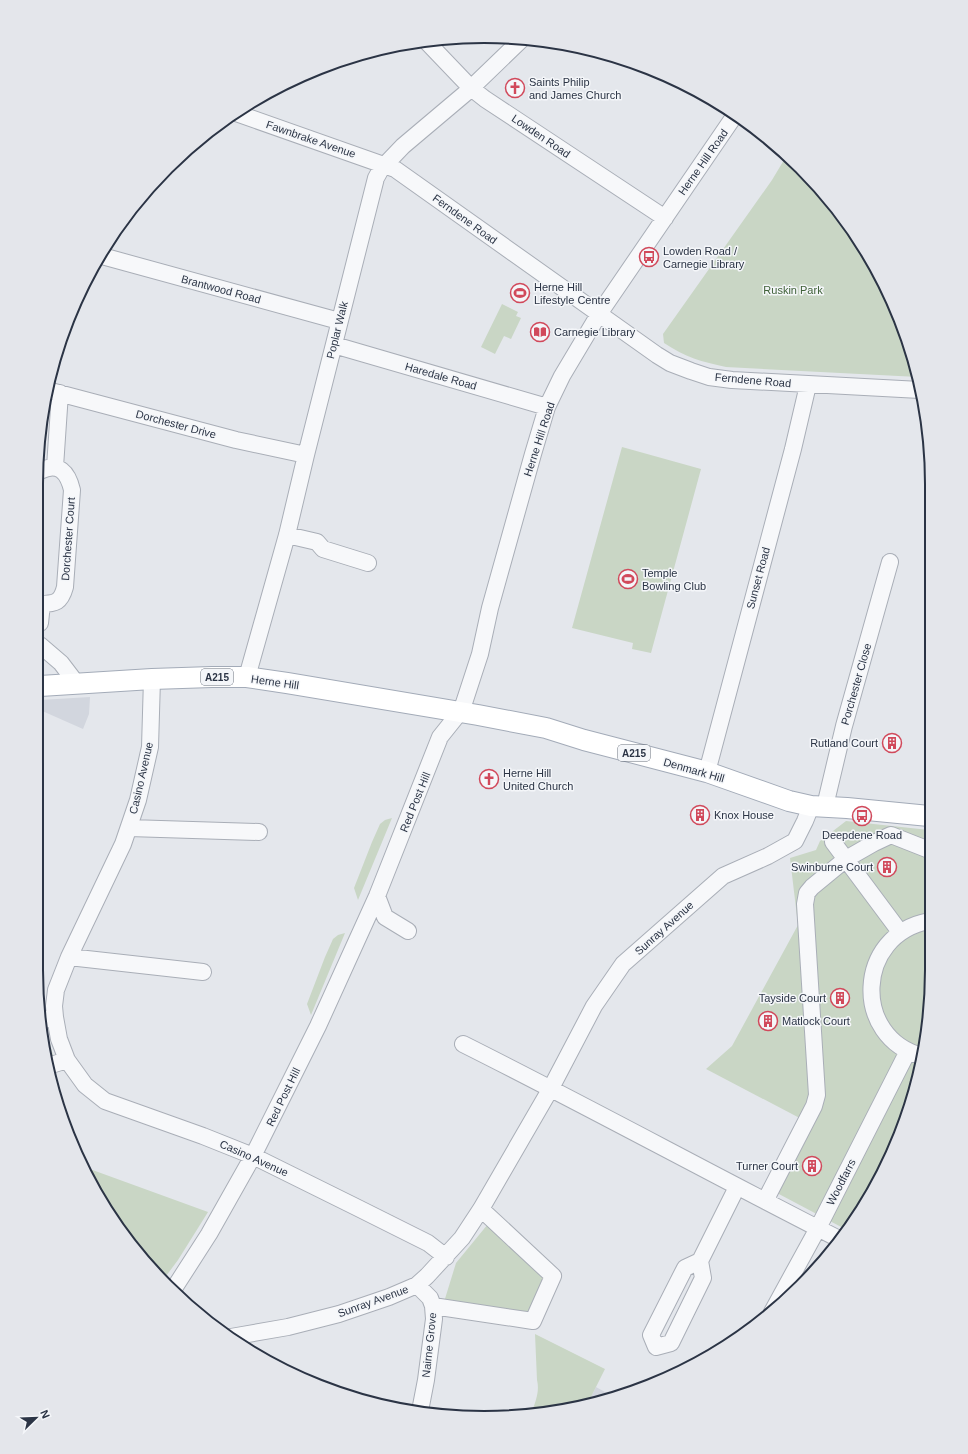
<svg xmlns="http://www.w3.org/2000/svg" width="968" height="1454" font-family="Arial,sans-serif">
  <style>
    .built { fill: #d2d6de }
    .green { fill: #c9d6c5 }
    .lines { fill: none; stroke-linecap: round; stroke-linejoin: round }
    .minor-casing { stroke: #a9aeb7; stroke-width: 18 }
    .major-casing { stroke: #a3abb8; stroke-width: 22 }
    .minor { stroke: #f7f8fa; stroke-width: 16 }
    .major { stroke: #fff; stroke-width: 20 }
    .labels { text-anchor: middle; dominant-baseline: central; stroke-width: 3; stroke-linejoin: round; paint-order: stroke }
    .shield { fill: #f4f6f9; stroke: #676e7b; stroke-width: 1 }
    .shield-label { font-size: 10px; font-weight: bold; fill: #2b3445 }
    .poi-label { font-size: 11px; fill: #2b3445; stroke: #f4f6f9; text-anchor: start }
    .street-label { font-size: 11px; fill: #2b3445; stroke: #f4f6f9 }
    .park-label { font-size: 11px; fill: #3f6138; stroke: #f4f6f9 }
    .rim { fill: none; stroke: #2b3445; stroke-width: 2 }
  </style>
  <rect width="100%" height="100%" fill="#e4e7ec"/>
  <path class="built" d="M90,697L89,714L83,729L40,710V700Z
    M596,1387L614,1397L600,1403L587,1405Z"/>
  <path class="green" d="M787,155L840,211L886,286L917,368L918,377L726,367C702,362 685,357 664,343L663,334L772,180Z
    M502,304L518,312L516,316L521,318L511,339L504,336L495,354L481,347Z
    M622,447L701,469L651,653L632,649L633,643L572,628Z
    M392,818L358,900L354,888L372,842L380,824L385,820Z
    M846,821L929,830L928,1029L908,1114L886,1168L845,1229L777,1193L811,1124L706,1069L732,1046L798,925L790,858L816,850L820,841Z
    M345,933L311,1015L307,1004L325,957L333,939L338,935Z
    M45,1026L53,1055L52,1059L48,1062L40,1029Z
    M87,1168L208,1212L178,1260L163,1280L147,1266L112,1219Z
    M488,1224L547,1278L530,1312L444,1302L456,1263Z
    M535,1334L605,1369L587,1405L531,1414C535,1403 540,1392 537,1380Z"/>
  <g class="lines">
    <g class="minor-casing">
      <path id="minor" d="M427,42L471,88L485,99L665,218
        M236,113L395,169L657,355L670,363L691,371L709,377L732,380L920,390
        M102,256L339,321
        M334,345L547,407
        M47,390L236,440L306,455
        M55,467L60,393
        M40,471C59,461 68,473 72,490L65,587C61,602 56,604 40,604
        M287,535L317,542L323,549L368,563
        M40,623L42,604
        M40,645L61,663L77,684
        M247,677L287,535L306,455L376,178L381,169L403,146L467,92L522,39
        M152,679L150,747L138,800L123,844L69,957L56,990L54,1006L55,1017L59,1039L67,1060L85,1085L105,1101L203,1136L253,1156L354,1206L428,1243L446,1257
        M707,772L793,449L808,385
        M825,806L844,726L890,562
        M129,828L259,832
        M833,842L900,932
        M377,896L385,917L408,931
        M69,957L203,972
        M40,1021L55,1017
        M463,1044C589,1107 713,1175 839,1239
        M922,1056C852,1038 855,935 929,921
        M48,1066L67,1060
        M765,1201L814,1106L817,1095L805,904L807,893L812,887L846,859L874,843L891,835L929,850
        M700,1261L685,1268L651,1335L656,1347L671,1343L703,1278L700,1261L737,1187
        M417,1285L430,1298L433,1306L434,1319L426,1380L420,1411
        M173,1290L209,1234L253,1156L318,1026L377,896L440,737L460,712L464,703L480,654L490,608L533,454L547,407L562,376L599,314L735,115
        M433,1306L533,1321L553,1276L481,1209
        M772,1312L818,1228L908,1051
        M231,1337L288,1327L339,1314L389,1297L417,1285L427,1276L462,1238L481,1209L551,1088L594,1006L623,964L723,876L768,856L795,841L805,821L811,806"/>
    </g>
    <g class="major-casing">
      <path id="major" d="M40,686L152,679L212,677H247L287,683L478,715L546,728L584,740L707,772L789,801L811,806L847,808L929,816"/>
    </g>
    <use href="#minor" class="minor"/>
    <use href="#major" class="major"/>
  </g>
  <defs>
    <g id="church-ring" transform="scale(1)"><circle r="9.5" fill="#f4f6f9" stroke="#d1495b" stroke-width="1.5"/><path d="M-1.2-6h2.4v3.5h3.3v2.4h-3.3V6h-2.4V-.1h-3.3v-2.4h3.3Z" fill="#d1495b"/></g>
    <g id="bus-ring" transform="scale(1)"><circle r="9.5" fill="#f4f6f9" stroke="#d1495b" stroke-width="1.5"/><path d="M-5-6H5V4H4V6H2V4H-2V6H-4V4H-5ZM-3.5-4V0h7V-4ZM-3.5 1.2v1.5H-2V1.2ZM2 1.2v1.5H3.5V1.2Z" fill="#d1495b"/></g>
    <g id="stadium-ring" transform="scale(1)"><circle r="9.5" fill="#f4f6f9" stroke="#d1495b" stroke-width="1.5"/><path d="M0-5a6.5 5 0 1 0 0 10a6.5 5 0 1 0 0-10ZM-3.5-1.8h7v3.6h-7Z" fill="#d1495b"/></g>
    <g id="library-ring" transform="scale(1)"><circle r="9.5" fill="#f4f6f9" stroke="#d1495b" stroke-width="1.5"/><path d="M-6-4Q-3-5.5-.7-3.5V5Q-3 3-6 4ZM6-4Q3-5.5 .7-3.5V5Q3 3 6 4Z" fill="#d1495b"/></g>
    <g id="building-ring" transform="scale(1)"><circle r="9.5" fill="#f4f6f9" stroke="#d1495b" stroke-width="1.5"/><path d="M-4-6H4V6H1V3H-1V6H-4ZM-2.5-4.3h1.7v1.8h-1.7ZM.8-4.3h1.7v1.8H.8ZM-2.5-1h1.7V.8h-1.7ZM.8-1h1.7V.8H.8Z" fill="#d1495b"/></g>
  </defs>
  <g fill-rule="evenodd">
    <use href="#church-ring" x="515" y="88"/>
    <use href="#bus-ring" x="649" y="257"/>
    <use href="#stadium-ring" x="520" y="293"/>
    <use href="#library-ring" x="540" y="332"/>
    <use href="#stadium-ring" x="628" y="579"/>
    <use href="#building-ring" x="892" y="743"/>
    <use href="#church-ring" x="489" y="779"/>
    <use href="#building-ring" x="700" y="815"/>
    <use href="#bus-ring" x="862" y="816"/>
    <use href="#building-ring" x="887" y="867"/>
    <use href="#building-ring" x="840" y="998"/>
    <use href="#building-ring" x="768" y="1021"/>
    <use href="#building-ring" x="812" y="1166"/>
  </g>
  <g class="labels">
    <g class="shield">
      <rect x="201" y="669" width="32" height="16" rx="3"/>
      <rect x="618" y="745" width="32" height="16" rx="3"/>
    </g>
    <g class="shield-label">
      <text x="217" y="677">A215</text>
      <text x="634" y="753">A215</text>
    </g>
    <g class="poi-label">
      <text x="529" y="82">Saints Philip<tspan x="529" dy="13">and James Church</tspan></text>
      <text x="663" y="251">Lowden Road /<tspan x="663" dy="13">Carnegie Library</tspan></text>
      <text x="534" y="287">Herne Hill<tspan x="534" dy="13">Lifestyle Centre</tspan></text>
      <text x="554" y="332">Carnegie Library</text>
      <text x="642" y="573">Temple<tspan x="642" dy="13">Bowling Club</tspan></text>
      <text x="878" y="743" text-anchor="end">Rutland Court</text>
      <text x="503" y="773">Herne Hill<tspan x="503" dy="13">United Church</tspan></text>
      <text x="714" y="815">Knox House</text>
      <text x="862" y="835" text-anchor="middle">Deepdene Road</text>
      <text x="873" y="867" text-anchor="end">Swinburne Court</text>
      <text x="826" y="998" text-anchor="end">Tayside Court</text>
      <text x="782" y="1021">Matlock Court</text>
      <text x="798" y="1166" text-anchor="end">Turner Court</text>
    </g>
    <g class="street-label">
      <text transform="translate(541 136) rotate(34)">Lowden Road</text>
      <text transform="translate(311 139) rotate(19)">Fawnbrake Avenue</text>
      <text transform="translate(703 162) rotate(-55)">Herne Hill Road</text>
      <text transform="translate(465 219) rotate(36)">Ferndene Road</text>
      <text transform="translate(221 289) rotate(15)">Brantwood Road</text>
      <text transform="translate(337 330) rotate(-76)">Poplar Walk</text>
      <text transform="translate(441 376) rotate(16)">Haredale Road</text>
      <text transform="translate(753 380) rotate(5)">Ferndene Road</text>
      <text transform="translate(176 424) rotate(15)">Dorchester Drive</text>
      <text transform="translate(539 439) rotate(-72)">Herne Hill Road</text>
      <text transform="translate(68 539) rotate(-86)">Dorchester Court</text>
      <text transform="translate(758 578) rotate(-75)">Sunset Road</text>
      <text transform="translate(275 682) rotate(8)">Herne Hill</text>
      <text transform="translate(856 684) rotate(-74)">Porchester Close</text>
      <text transform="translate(694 770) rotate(16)">Denmark Hill</text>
      <text transform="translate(141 778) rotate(-77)">Casino Avenue</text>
      <text transform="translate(415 802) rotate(-68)">Red Post Hill</text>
      <text transform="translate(664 928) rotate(-42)">Sunray Avenue</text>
      <text transform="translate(283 1097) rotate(-64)">Red Post Hill</text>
      <text transform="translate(254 1158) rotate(24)">Casino Avenue</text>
      <text transform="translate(841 1182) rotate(-63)">Woodfarrs</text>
      <text transform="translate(373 1301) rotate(-20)">Sunray Avenue</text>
      <text transform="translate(429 1345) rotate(-84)">Nairne Grove</text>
    </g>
    <g class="park-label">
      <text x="793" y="290">Ruskin Park</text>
    </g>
  </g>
  <path d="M0 0H968V1454H0ZM484 43H484A441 441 0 0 1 925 484V970A441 441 0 0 1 484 1411H484A441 441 0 0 1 43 970V484A441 441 0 0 1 484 43Z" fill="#e4e6eb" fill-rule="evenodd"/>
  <path class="rim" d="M484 43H484A441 441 0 0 1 925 484V970A441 441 0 0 1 484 1411H484A441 441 0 0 1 43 970V484A441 441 0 0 1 484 43Z"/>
  <g transform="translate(36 1418) rotate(67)" stroke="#f4f6f9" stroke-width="3" paint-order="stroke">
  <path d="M0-3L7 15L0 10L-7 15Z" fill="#2b3445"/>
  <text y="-6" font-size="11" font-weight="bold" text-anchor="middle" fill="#2b3445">N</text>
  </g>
</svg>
